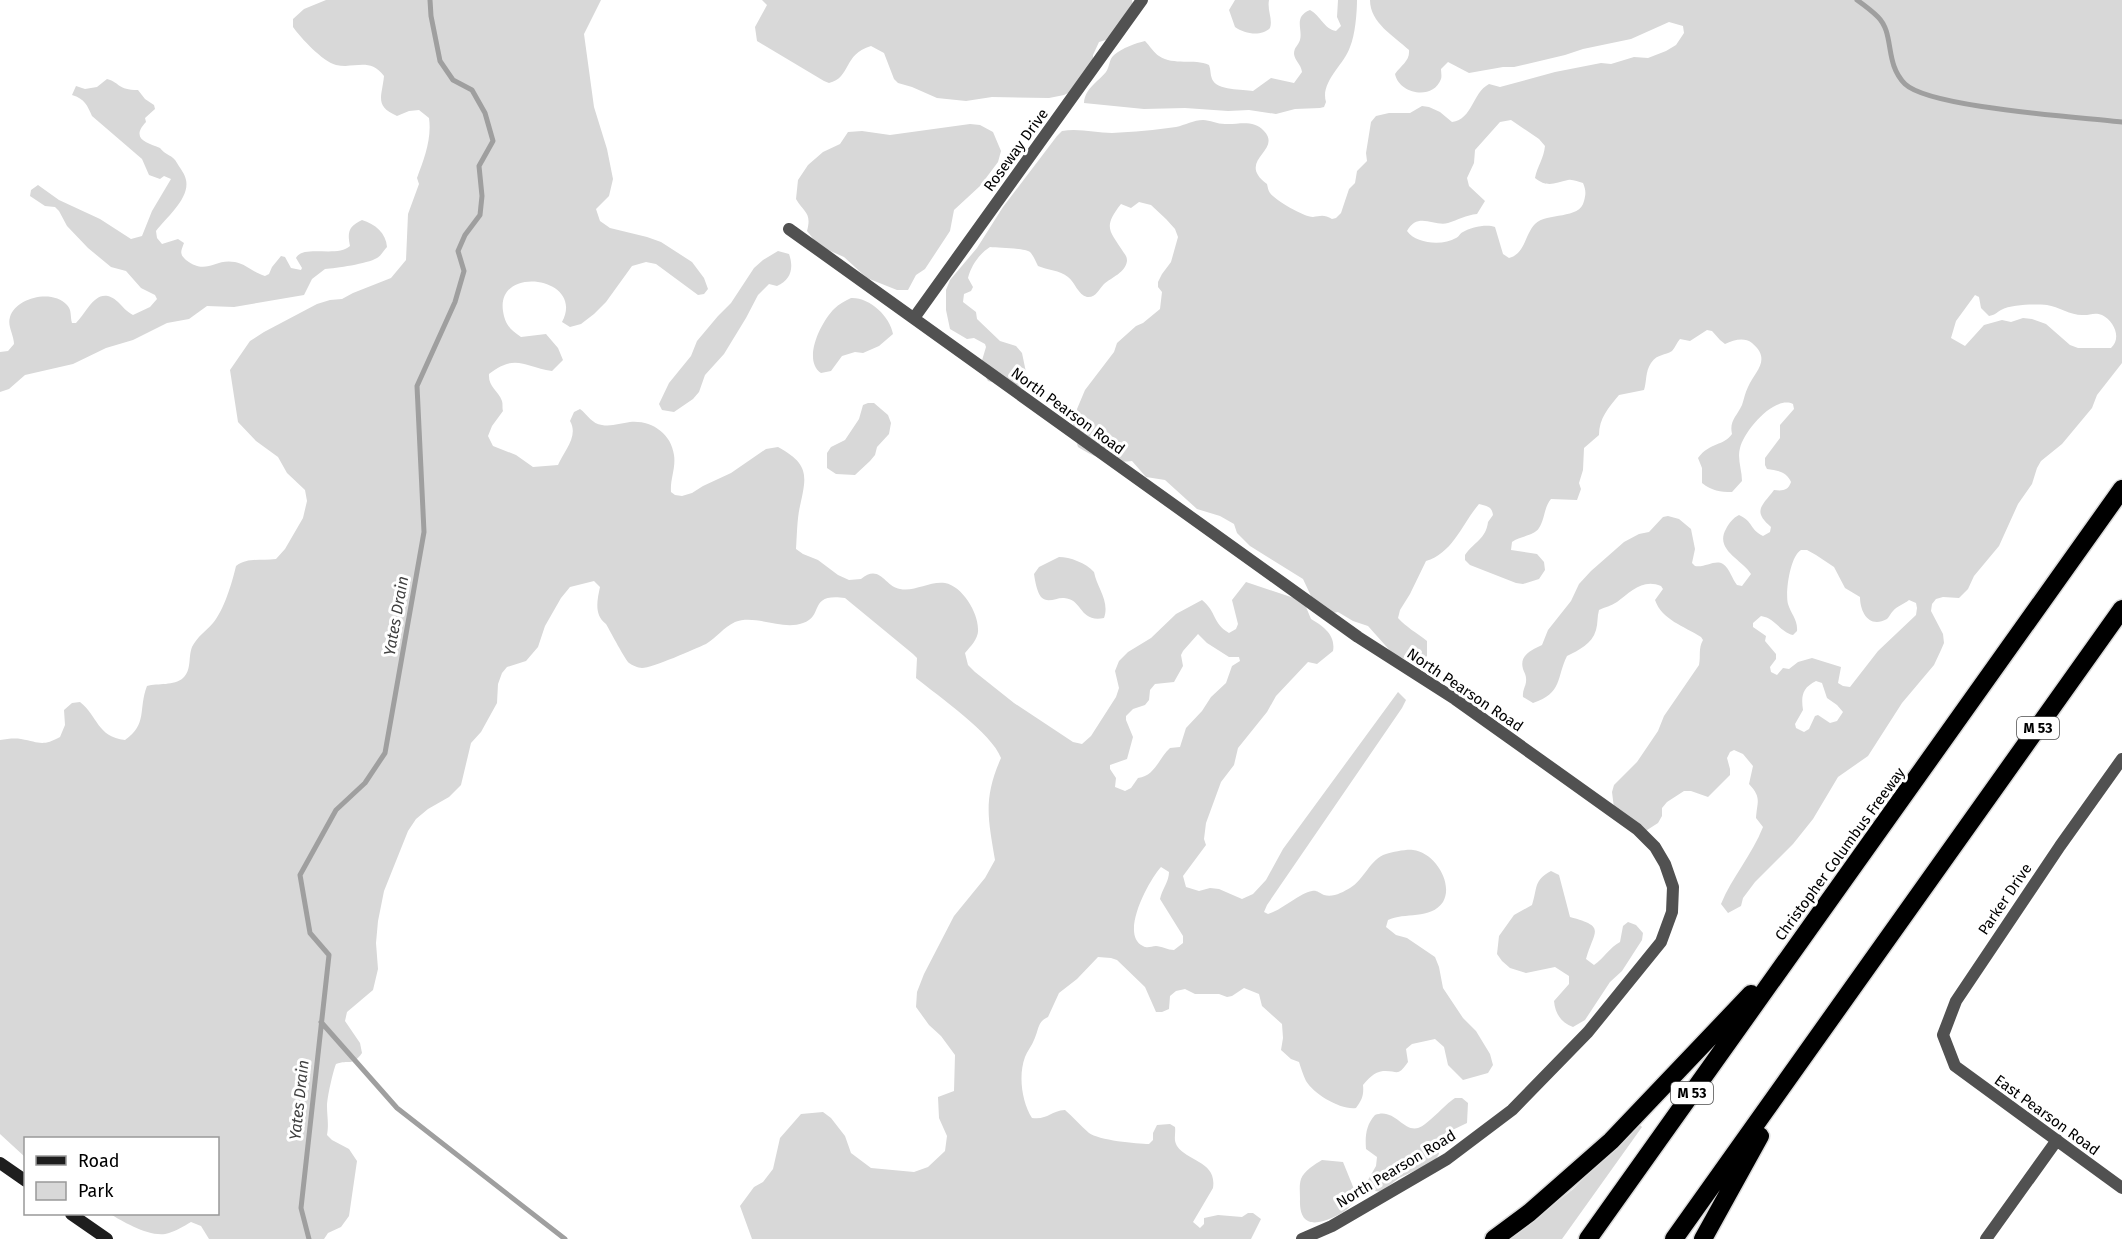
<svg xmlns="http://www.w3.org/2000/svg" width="2122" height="1239" font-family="'Fira Sans',sans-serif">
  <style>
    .green { fill: #d8d8d8; fill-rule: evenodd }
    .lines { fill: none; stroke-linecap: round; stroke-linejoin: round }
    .stream { stroke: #9f9f9f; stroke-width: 5 }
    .motorway-casing { stroke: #dbdbdb; stroke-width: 21 }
    .minor { stroke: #515151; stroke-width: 12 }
    .secondary { stroke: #1e1e1e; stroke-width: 12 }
    .motorway { stroke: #000; stroke-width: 18 }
    .labels { text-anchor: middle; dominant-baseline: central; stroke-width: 6; stroke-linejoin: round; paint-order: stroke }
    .shield { fill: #fff; stroke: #4c4c4c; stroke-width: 1.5 }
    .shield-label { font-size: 14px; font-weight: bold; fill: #000 }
    .street-label { font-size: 15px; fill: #000; stroke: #fff }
    .water-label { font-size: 16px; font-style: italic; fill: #404040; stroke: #fff }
  </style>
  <rect width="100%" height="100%" fill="#fff"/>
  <path class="green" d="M326,0H601L584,34L594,107L607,149L613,179L609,196L596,209L600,221L610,228L647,237L661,242L692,262L704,278L708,289L704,294L698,295L656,264L646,262L632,266L606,302L594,314L581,324L570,327L562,322C586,277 496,264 503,311C505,324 510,330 521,337L546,334L558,348L563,360L552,371C524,367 516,353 489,374C488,387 498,390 502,401C503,404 502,407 503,411L492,426L488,436L493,446L516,455L533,467L558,465C564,451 579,436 570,421L574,412L580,409C588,415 592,424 602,425C611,427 621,423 630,422C651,420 671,433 674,455C676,468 670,479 671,492L675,495L682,496L692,493L703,486L731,473L766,449L778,447C809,464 807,475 800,506C797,519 797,535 796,549L803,554L818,560L838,575L849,580L861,579C880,563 885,587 900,589C915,592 929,581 945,583C962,586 978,612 978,629C979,638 971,646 965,653L968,665L975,672L1014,703L1073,742L1082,744L1091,736L1116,697L1119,688L1115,671L1119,661L1128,652L1151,638L1176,614L1202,600C1217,612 1212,623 1229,633L1236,629L1238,624L1232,600L1246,582L1297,599L1306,607L1311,619C1323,626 1336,635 1333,651L1317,664L1308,662L1276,696L1267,712L1238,748L1234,765L1221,782L1206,823L1204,839L1206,845L1183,876L1186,887L1199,891L1210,888L1219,889L1242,899L1253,894L1266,880L1283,849L1398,692L1406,700L1402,708L1267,905L1264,912L1268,914C1282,910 1300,893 1312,891C1317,890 1319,893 1324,895C1333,898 1343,892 1350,888C1364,880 1370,859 1386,854C1393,852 1407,849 1413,850C1434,852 1454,883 1443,902C1431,920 1404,912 1388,920L1386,927L1396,935L1407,938L1435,957L1439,967L1443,988L1463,1018L1476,1031L1490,1054L1493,1065L1488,1073L1463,1080L1448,1065L1444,1047L1435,1039L1412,1044L1406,1049L1408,1062C1397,1078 1398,1070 1383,1071C1374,1072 1368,1079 1363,1085C1364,1095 1362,1100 1356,1108C1340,1110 1314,1094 1306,1081C1303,1075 1301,1068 1299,1062L1291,1059L1281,1050L1283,1038L1282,1024L1262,1006L1259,994L1244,988L1232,996L1227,997L1219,994H1195L1185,989L1176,991L1170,996L1169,1009L1162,1012H1156L1145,987L1117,960L1111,958L1098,957L1077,979L1059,993L1048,1017C1037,1022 1039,1030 1034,1040C1032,1046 1027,1051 1025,1057C1018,1076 1022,1102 1032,1118C1048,1120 1050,1111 1065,1110C1073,1117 1081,1126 1089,1133C1098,1140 1137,1144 1149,1144L1153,1140V1133L1157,1125L1170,1124L1175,1127C1176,1134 1173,1139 1177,1146C1188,1162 1217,1161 1213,1188L1193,1222L1200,1228L1204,1224V1218L1218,1215L1242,1217L1248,1213H1253L1261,1219L1251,1239H752L740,1206L754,1187L763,1182L773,1169L780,1138L801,1114L823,1112L831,1118L845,1136L851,1153L871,1168L914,1172L928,1167L945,1151L947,1136L939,1118L938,1097L954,1091L955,1055L941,1036L929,1025L916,1007L917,992L924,974L954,916L985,878L995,860C988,818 983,799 1001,758C992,733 938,696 916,678L917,658L913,654L845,598C807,593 825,616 803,623C782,631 756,614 735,622C724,627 716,638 706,644C695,649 652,668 642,668C638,668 632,665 629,663C626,661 610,631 606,624C594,615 597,601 600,587L594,581L570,587L561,598L545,626L538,647L526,661L507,667L502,673L498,684L497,703L481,732L471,743L461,785L449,797L428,809L416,819L408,831L384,891L378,921L376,943L378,969L373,990L347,1012L345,1021L360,1043L362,1053C352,1067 349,1059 336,1064C333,1071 327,1098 327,1106C327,1116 329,1124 327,1135L332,1140L349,1149L357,1161L349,1216L341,1227L328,1233L324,1239H209L201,1226L191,1222C184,1226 176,1231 169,1233C152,1239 124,1222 110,1214H218V1138H26L25,1157L0,1134V740C7,739 14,738 21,739C39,742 42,747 60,737L65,725L64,710L72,703L80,702C98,716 97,737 125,740C148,724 138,709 147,686C158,683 174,686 183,678C192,670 188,657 192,647C197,637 206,631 213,623C224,610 232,583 236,566C248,557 262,561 276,559L285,549L303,518L307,501L305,490L287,473L278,457L256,441L238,422L230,370L250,341L264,332L317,304L330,300L342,299L353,293L391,278L406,260L408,214L419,184L417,178C424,159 432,139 429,118L419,110L409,111L397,116C374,106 382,97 384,76C369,57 356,69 336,65C322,61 301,38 293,27V19L304,9ZM1198,634L1207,643L1229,657H1239L1240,661L1232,666L1226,683L1211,697L1202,711L1186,728L1180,747L1170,748C1159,758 1155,776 1138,778L1131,788L1125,791L1115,787L1116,778L1110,769V765L1127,759L1133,737L1126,720V716L1133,709L1145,705L1149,700L1150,690L1155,684L1174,682L1183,666L1181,655L1183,651ZM1161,867L1169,872C1169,882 1162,889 1160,899L1183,936V943L1174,950C1168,950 1161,946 1156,946C1151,946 1148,949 1143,946C1119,935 1149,880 1161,867Z
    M762,0H1132L1133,6L1116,37L1099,42L1093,55V60L1070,92L1064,95L1049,98L992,97L966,101L937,98L912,87L898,83L894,79L884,53L871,46C843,54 851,78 829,83L824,81L757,41L755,27L767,5Z
    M1235,0H1269C1267,10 1273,19 1270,28C1261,37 1245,34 1235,27L1229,10Z
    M1338,0H1357C1357,13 1355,36 1350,47C1344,65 1320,82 1326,102L1324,107L1320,108L1295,109L1276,114L1249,110L1228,111L1185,108L1144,109L1084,103C1085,88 1098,82 1106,72C1110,66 1109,59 1114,55C1122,48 1136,43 1145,41C1150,46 1154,53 1159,56C1174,66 1194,58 1209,65C1211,70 1210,74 1212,79C1217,91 1243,89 1253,91L1271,78L1294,83L1302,72C1301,64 1295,61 1294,54C1294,47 1298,46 1300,40C1303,29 1293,17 1310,10C1321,16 1324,29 1336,31L1341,26L1337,17Z
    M1370,0H2122V363L2097,395L2092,408L2062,444L2041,461L2037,468L2032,484L2018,504L1999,546L1974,576L1968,589L1959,598L1943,597L1936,599L1932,604L1931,611L1943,634L1944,643L1941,650L1934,665L1902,703L1868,756L1838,777L1813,819L1793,844L1755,882L1743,898L1741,906L1728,913L1721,904C1732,877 1752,855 1763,827L1756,818C1757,801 1762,798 1749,784L1753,766L1743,754L1734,750L1730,752L1727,758L1730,769V775L1708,797L1691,791H1684L1667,802L1662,808V816L1658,823L1644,832L1615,816L1612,792L1614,785L1637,762L1658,731L1664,716L1699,665C1701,655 1698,649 1703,640L1701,637C1684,626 1662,620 1655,600L1663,589L1661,586C1643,578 1630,592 1617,602C1611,606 1605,607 1599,610C1597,617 1598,623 1596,630C1592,644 1579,650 1567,656C1556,678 1563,693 1533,703L1523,697C1522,690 1527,685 1526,678C1526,675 1524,672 1523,669C1519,655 1532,650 1542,645L1548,630L1571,601L1579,584L1591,571L1624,542L1639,534L1649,532L1663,517L1668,516L1679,519L1691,529L1695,549L1692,563L1695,566C1705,568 1715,559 1723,564C1730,569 1732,579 1737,585L1742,586L1751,574C1743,560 1714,550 1726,529C1729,523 1733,518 1739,515C1753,521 1750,530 1763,536L1770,532L1771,527C1752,511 1762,506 1774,490C1782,491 1788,491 1791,482C1787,472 1777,470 1767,469L1765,465V458L1780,438V425L1794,409L1793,404C1774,395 1744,431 1740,448C1737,459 1742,470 1742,481L1732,492C1720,492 1712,491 1702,483V468L1698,458C1710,442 1724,446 1732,434C1729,421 1737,416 1742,405C1744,399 1745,393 1748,387C1755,371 1772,360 1752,343C1744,337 1734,340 1725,344L1720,340L1712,331L1707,330L1690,341L1680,339C1677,342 1675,348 1672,351C1665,356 1658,353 1651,363C1645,372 1647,381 1644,390L1619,395C1609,407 1599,418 1599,435L1584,448L1583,470L1579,483L1581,489L1577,500L1551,499C1544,507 1545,519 1539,528C1534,536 1520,536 1512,542L1511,550L1537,554L1544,562L1545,570L1539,579L1523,584L1516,583L1470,565L1465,560V555C1474,542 1486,539 1488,522L1493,515C1492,506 1486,506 1479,504C1462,524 1453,553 1426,561L1410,594L1400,610L1398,618C1406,627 1417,633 1427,641V656L1417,664L1393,654L1368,626L1353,621L1338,612L1328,614L1311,596L1303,579L1250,546L1237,533L1234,524L1220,516L1197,509L1165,480L1146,477L1132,461C1113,464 1095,458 1078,447L1072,427L1078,416L1077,409L1085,390L1114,352L1117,343L1136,326L1143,323L1160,309L1162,292L1158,287V282L1162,274L1171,262L1178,237L1175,229L1166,219L1151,205L1139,202L1131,208L1121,204C1102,228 1110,231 1124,253C1126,256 1127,257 1127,261C1125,273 1112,277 1104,284C1099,289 1096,298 1087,297C1078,295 1075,282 1068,277C1060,270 1047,270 1038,266C1036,262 1033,255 1030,252C1026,248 998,248 990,247C979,254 971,266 968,278L973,287L971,291L964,294L963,302L976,312L977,319L1000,341L1016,346L1022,353L1027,377L1020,389L988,381L980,367L986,347L985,344L974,338L967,339L950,329L946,310V290L950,280L977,248L1003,207L1057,136L1062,131C1079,128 1096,133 1112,133C1133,132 1156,130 1176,127C1185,125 1194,120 1203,120C1210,120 1217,124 1225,124C1238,125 1253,119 1264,131C1283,151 1235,160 1267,184C1268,188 1268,190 1270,193C1275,200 1304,217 1313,217C1320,216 1324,214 1332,219L1336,218L1341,213L1349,189L1355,183L1357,171L1367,161L1366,153L1371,122L1376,116L1389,113H1410L1422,106L1429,107L1440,112L1452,122C1473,119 1472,93 1489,84L1500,87L1555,72L1601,63L1611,64L1634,57L1648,58L1666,51L1676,45L1684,33L1683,26L1669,22L1631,39L1583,49L1565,55L1514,67H1503L1469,73L1448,62L1441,69C1441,72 1442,76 1441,79C1433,101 1399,94 1395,74C1401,65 1410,61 1409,50C1394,36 1370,23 1370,0ZM1511,120L1539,139L1545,146C1544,158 1537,167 1535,178C1547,188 1555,183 1568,180C1573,179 1578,182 1583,183C1586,190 1586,194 1584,201C1580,220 1547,212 1535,224C1525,234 1525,254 1509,258L1503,254L1495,227C1487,224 1471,227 1463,232C1460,233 1459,237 1456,238C1443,246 1416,244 1407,231C1418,211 1434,227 1448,223C1458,220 1466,215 1477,214L1485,201L1469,186L1467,178L1474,163L1475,150L1500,122ZM1975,295L1979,297L1981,308L1989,316C1995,315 1996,313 2001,310C2012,304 2035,304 2047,305C2059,307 2072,316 2084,315C2090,315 2095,312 2102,315C2114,321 2122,338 2111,348H2078L2070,345L2046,324L2032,319L2023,318L2011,322L2002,320L1984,325L1965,346L1951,338L1956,321ZM1801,550H1807L1816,555L1834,567L1845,588L1860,597C1860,612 1869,629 1887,619C1889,617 1891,613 1893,611C1897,606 1904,604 1909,600L1916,603L1917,608L1916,615L1878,651L1850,687L1843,686L1838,683L1841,667L1812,658L1798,662L1789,669L1783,668L1777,675L1771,672L1770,667L1776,659V654L1765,641L1766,636L1753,627V623L1761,616C1775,618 1780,632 1793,635L1797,631C1798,620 1791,614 1788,604C1785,593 1790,556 1801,550ZM1816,681L1822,683L1827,698L1837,705L1843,712L1837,721L1830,723L1818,715L1815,716L1809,729L1804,732L1796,728L1795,724L1803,710C1801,696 1802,688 1816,681Z
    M107,79C121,83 117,90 138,90L145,99L154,105L155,109L145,118L146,122C130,139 147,143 160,148C165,155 173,155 177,163C180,168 185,174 186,180C190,198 167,217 156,231L157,238L162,244L178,239L184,243C181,251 179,254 186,260C207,276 214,258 235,262C246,264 254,273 265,276L269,274L272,267L281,256L285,257L291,268L301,270L302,268L296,258C303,244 337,258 350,246C347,232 349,226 362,220C375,224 386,233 387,247C384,250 381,256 377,258C367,264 336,268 325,269L312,279L304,295L234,307L207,306L189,319L167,323L133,340L106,348L73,364L25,375L9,389L0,392V352L8,351L14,344C14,335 7,326 10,317C16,297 53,289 67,305C72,310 70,316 72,323H76C87,313 97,283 118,302C123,307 126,311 133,315L150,307L157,299L155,295L141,288L126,271L111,267L88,248L67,226L59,211L55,207L45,206L30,196L31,190L38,185L59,200L100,219L131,239L142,236L152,211L171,179L164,176L160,179L149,175L142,159L92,116C87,105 85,99 72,95L76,86L85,89L97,87Z
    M970,124L980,125L993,132L1001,151L998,162L980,186L954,210L950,231L925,269L916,275L908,290H897L867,278L844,257L819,246L807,231C812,212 804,213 796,199L798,180L808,165L823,152L840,144L848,132L862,131L890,135Z
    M778,251L789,254C794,268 791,280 777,286L769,284L758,295L746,318L724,354L705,375L699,392L693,399L674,412L662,410L659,404L669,383L691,356L697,341L718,316L731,303L754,268L763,260Z
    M851,298C869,297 890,316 893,334L879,346L863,353L855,352L842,356L831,371L821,373C802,360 821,322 834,309C839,304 845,301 851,298Z
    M868,403H874L888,415L891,423L889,434L877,447L875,455L870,461L855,475L836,474L827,468V453L831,447L845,440L859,419L863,405Z
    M1059,557C1070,557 1086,563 1094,572C1097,588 1110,601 1104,618C1079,623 1083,599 1064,598C1057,597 1048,604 1041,597C1037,592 1035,581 1034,574L1039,567Z
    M1551,871L1559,875L1570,917C1607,927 1594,930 1586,959L1594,965C1604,958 1610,947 1620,942L1623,926L1628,922L1636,925L1643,933L1642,940L1622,971L1610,982L1585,1020L1573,1027C1561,1023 1555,1013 1554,1001L1569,984V976L1555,967L1526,973L1510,968L1502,961L1497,954L1499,936L1514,915L1532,905C1538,887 1533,881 1551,871Z
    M1455,1098H1462L1468,1103L1467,1123L1442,1135L1439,1142V1154L1434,1162L1399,1178L1381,1192L1370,1190L1368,1180L1376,1166L1377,1157L1366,1149C1365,1136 1366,1125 1375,1115C1394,1107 1403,1132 1418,1128C1428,1125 1444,1105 1455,1098Z
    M1639,1124L1642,1127L1562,1239H1510L1572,1190Z
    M1322,1160L1343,1162L1354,1189L1355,1198C1350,1209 1344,1212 1334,1217C1314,1226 1299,1226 1300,1199C1300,1192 1299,1185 1301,1179C1304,1171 1315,1164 1322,1160Z"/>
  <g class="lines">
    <path class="stream" d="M1857,0C1864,5 1872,11 1878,17C1895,34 1884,63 1905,84C1930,108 2081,117 2122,122
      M321,1022L397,1108L565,1239
      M309,1239L301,1208L329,955L310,933L300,875L336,810L365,783L385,753L424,532L417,386L455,302L464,271L458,251L465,235L480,215L482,196L479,166L493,141L485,113L472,90L453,80L440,61L431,16L430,0"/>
    <g class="motorway-casing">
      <path id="motorway" d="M1494,1239L1529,1213L1611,1141L1751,994
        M1588,1239L2122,489
        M1674,1239L2122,609
        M1703,1239L1760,1136"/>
    </g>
    <path class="minor" d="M789,229L1358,637L1455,699L1637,829L1655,847L1665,864L1673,887L1672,912L1661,942L1588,1032L1512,1110L1447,1159L1332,1226L1302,1239
      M914,318L1142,0
      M2122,759L2060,846L1956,1001L1943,1035L1955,1066L2122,1188
      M1986,1239L2057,1140"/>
    <path class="secondary" d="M0,1163L26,1181
      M71,1214L107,1239"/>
    <use href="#motorway" class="motorway"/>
  </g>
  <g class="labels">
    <g class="shield">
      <rect x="2017" y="717" width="42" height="22" rx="4.5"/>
      <rect x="1671" y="1082" width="42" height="22" rx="4.5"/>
    </g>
    <g class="shield-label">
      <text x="2038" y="728">M 53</text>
      <text x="1692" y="1093">M 53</text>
    </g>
    <g class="street-label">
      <text transform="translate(1016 150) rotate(-54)">Roseway Drive</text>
      <text transform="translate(1068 411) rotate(36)">North Pearson Road</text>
      <text transform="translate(1465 690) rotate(34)">North Pearson Road</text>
      <text transform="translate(1840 854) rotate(-54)">Christopher Columbus Freeway</text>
      <text transform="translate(2005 899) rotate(-56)">Parker Drive</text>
      <text transform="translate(2047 1115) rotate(36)">East Pearson Road</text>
      <text transform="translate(1396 1169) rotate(-31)">North Pearson Road</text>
    </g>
    <g class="water-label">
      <text transform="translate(396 616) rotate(-80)">Yates Drain</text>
      <text transform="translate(299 1100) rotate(-84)">Yates Drain</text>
    </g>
  </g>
  <rect x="24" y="1137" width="195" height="78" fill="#ffffff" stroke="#999999" stroke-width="1.5"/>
  <rect x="36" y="1156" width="30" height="9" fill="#1e1e1e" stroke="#999999" stroke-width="1.5"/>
  <text x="78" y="1167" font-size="18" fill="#000000">Road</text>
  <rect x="36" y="1182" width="30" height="18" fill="#d8d8d8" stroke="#999999" stroke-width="1.5"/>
  <text x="78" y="1197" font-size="18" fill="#000000">Park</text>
</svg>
